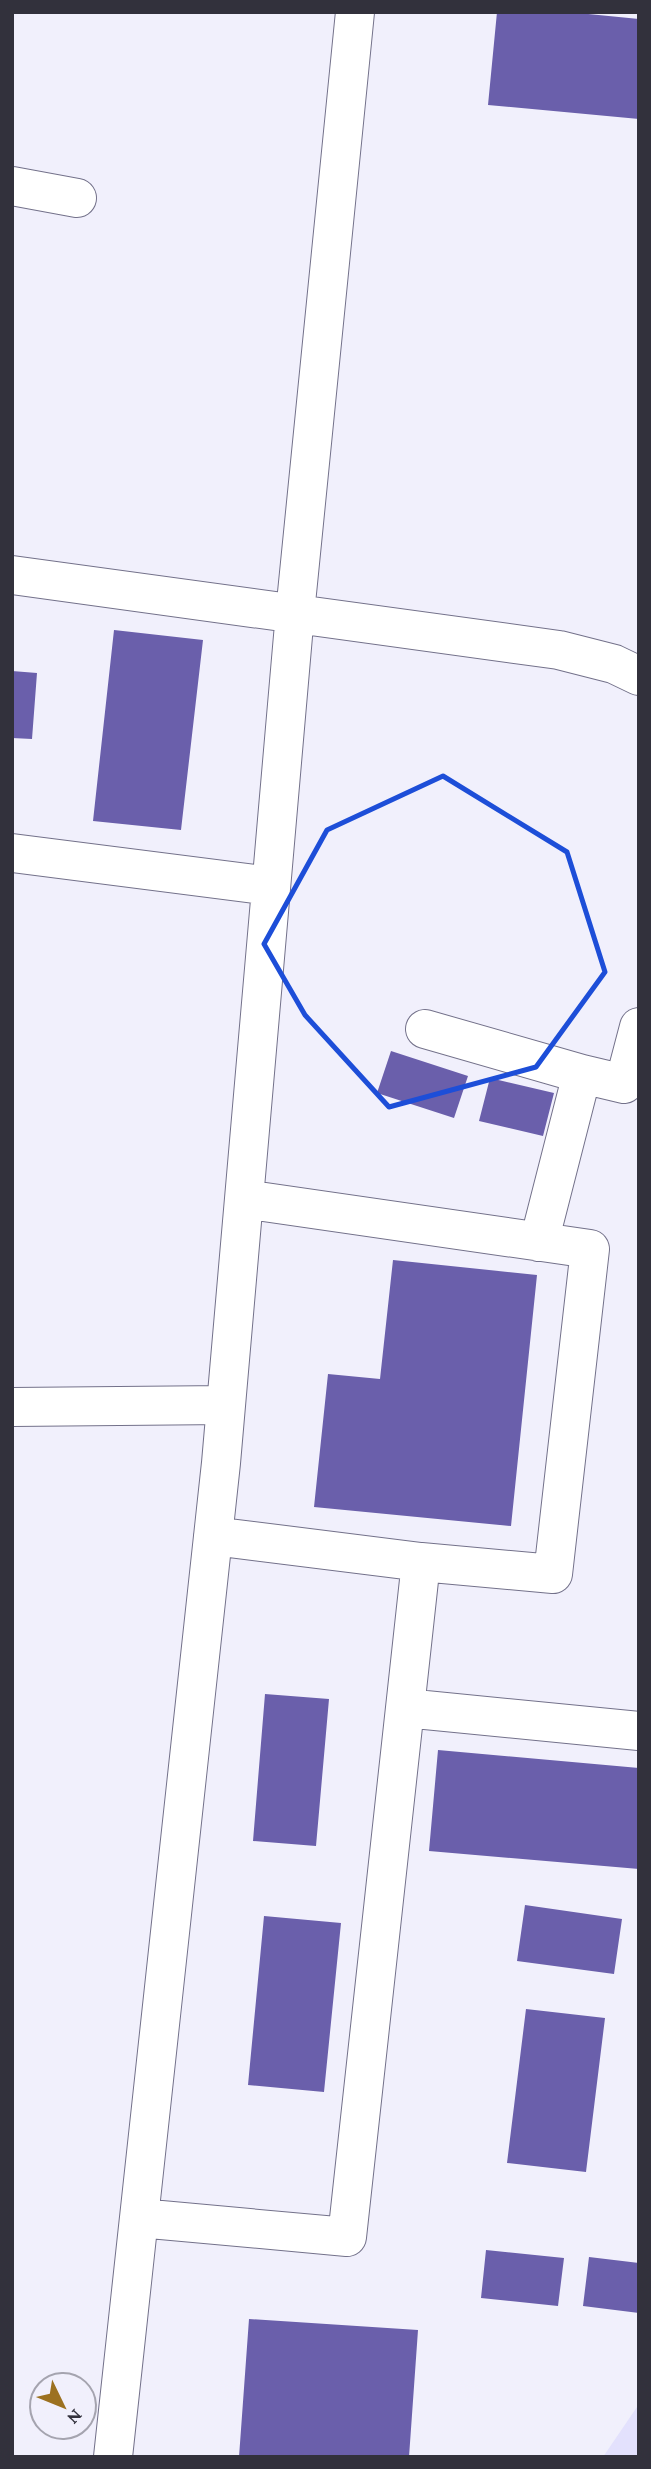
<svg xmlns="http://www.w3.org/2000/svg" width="651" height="2469" font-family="'Crimson Pro',serif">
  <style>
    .built { fill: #e3e1fd }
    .building { fill: #6a5fab }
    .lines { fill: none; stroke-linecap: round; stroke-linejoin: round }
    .minor-casing { stroke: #73718a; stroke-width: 40 }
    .minor { stroke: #fff; stroke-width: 38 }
    .marked { fill: none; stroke: #1d4ed8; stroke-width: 5; stroke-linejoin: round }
  </style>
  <rect width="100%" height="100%" fill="#f1f0fc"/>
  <path class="built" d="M639,2404V2457H603Z"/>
  <path class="building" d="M497,12H568L639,19V119L488,105Z
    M114,630L203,640L181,830L93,821Z
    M12,671L37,673L32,739L12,738Z
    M391,1051L468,1076L454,1118L377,1093Z
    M490,1078L554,1093L543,1136L479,1121Z
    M393,1260L537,1275L511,1526L314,1507L328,1374L380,1379Z
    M265,1694L329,1699L316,1846L253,1841Z
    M438,1750L639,1768V1869L429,1851Z
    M525,1905L622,1919L614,1974L517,1961Z
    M264,1916L341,1923L324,2092L248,2085Z
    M526,2009L605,2018L586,2172L507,2163Z
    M486,2250L564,2258L558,2306L481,2298Z
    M589,2257L639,2263V2313L583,2306Z
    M249,2319L418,2330L409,2457H239Z"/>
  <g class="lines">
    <g class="minor-casing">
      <path id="minor" d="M12,186L77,198
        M12,575L559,650L614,664L639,676
        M12,853L271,886
        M425,1029L582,1074L539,1242
        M582,1074L624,1084L639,1027
        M244,1199L590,1249L553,1574L421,1562
        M12,1407L226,1405
        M405,1708L639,1731
        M139,2218L347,2237L421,1562L213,1536
        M113,2457L221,1463L295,613L355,12"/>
    </g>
    <use href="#minor" class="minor"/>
  </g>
  <path class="marked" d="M443,776L567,852L605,972L536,1067L389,1107L305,1015L264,944L327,830Z"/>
  <rect width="651" height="2469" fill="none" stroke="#32313c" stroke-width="28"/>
  <g transform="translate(63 2406) rotate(133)"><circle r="33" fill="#f1f0fc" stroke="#a5a4af" stroke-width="2"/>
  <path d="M0-5L12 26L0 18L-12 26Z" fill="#9c7120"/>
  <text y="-10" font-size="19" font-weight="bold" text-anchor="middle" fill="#32313c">N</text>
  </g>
</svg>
